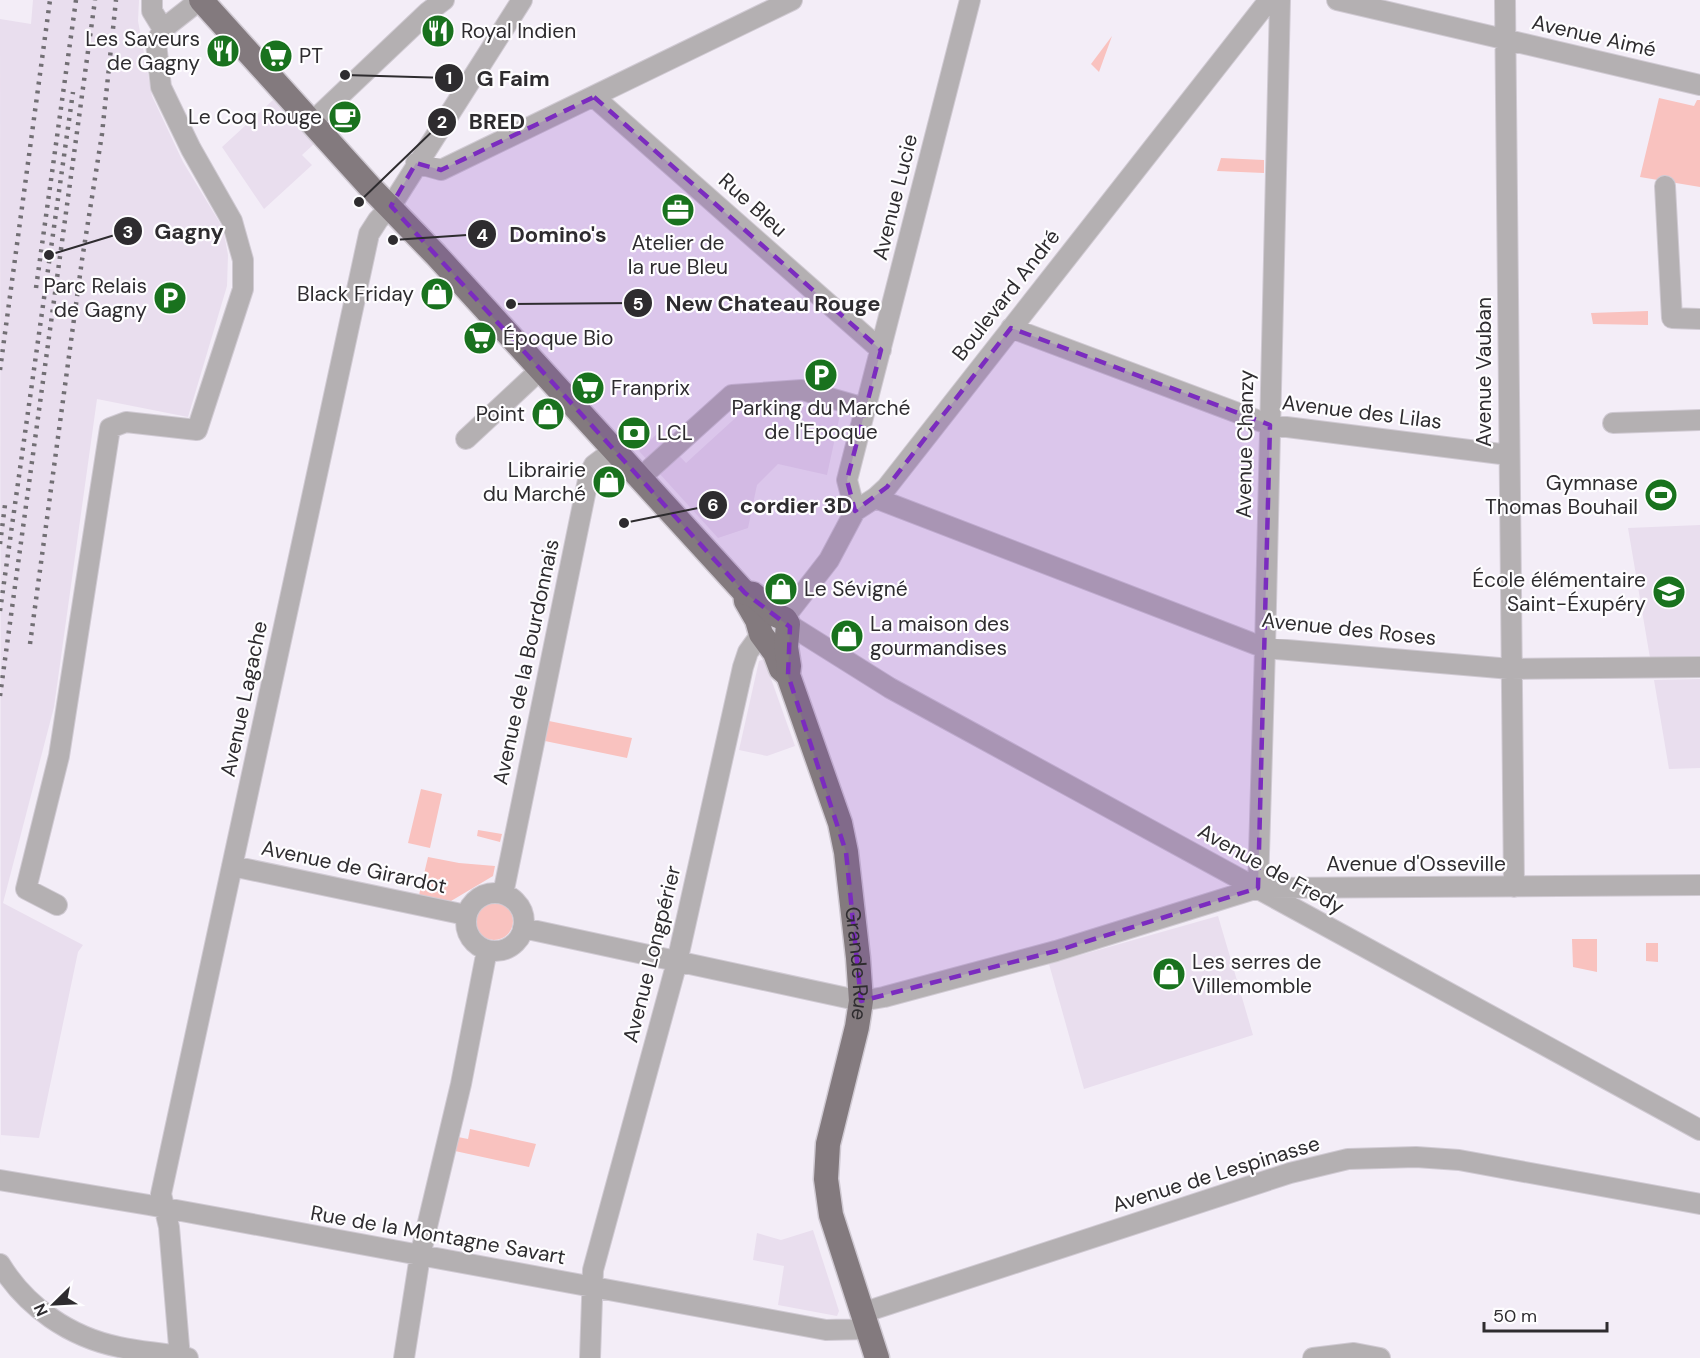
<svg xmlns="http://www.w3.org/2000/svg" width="1700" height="1358" font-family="'DM Sans',sans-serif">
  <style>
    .built { fill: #e9deee }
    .green { fill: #f9c2bf }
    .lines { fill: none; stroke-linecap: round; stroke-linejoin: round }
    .minor-casing { stroke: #d0cad3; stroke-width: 22 }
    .major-casing { stroke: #d0cad3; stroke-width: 27 }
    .minor { stroke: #b4b0b2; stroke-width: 20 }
    .major { stroke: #837a7e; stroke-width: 24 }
    .rail { stroke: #726f74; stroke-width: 4.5; stroke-dasharray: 3 6; stroke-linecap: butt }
    .marked { fill: #7b2cbf; fill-opacity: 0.2; stroke: #7b2cbf; stroke-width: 4.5; stroke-dasharray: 12 8; stroke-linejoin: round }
    .labels { text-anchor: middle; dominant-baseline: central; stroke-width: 4.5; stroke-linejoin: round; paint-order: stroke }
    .poi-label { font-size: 21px; fill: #2e2c2f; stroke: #fefdff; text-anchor: start }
    .street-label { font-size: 21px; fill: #2e2c2f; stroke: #fefdff }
    .leader { fill: none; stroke: #2e2c2f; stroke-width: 2 }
    .callout-dot { fill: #2e2c2f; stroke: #fefdff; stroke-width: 2 }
    .mark-label { font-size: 18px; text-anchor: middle; font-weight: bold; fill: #fff }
    .callout-label { font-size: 22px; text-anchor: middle; font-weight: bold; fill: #2e2c2f; stroke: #fefdff; stroke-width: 4.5; stroke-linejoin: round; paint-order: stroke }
  </style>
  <rect width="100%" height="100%" fill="#f3edf7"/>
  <path class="built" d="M33,0H139L138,21L152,96L183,162L223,228L228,255L227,286L188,417L97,399L54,707L3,903L83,945L78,952L39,1138L1,1135V1165L0,19L31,24Z
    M273,100L314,144L302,155L312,165L264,209L222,147Z
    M785,401L840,415L827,475L778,464L757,485L748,528L718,538L639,451L658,433L686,463L743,411Z
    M1700,525V657L1650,658L1628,528Z
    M764,659L795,746L767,756L739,750L759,661Z
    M1700,679V768L1669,769L1654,680Z
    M1218,916L1253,1035L1084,1089L1049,964Z
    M813,1230L839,1311L837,1316L778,1305L784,1266L753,1260L757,1233L781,1240Z"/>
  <path class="green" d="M1112,36L1099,72L1091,64Z
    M1659,98L1694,106L1697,100H1700V187L1640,177Z
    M1221,158L1264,160V173L1217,171Z
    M1648,311V325L1593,324L1591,313Z
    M549,721L632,738L627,758L545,741Z
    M421,789L442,794L430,848L408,843Z
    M478,830L502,834L500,842L477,836Z
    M428,857L459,863L495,866L493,876L451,901L419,895Z
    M475 921a19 19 0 1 1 38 0a19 19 0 1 1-38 0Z
    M1572,939H1597V972L1573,967Z
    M1646,943H1658V962L1646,961Z
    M470,1129L536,1144L529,1167L455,1151L458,1137L468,1139Z"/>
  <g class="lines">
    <g class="minor-casing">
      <path id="minor" d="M152,0V11L163,29
        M1337,0L1700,85
        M1505,0L1514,887
        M594,97L881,350
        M312,122L428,12L444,0
        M416,163L441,170L792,0
        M1665,186L1672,318L1700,319
        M1011,328L1270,425L1509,455
        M1613,423L1700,420
        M466,439L540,370
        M640,478L732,395L802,390L865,408
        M875,498L1265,648L1511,669L1700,667
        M855,511L847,480L970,0
        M784,618L829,560L855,511L875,498L887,487L1269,0
        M788,624L890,688L1700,1130
        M232,866L466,915
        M1258,888L1265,648L1280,0
        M466 922a29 29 0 1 1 58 0a29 29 0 1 1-58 0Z
        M503,894L589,475L594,465L614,450
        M57,905L26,889L59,756L110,428L126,422L197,430L243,289V260L232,221L191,149L161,87L156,43L163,29L200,0
        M523,928L861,1001L884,997L1056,951L1258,888L1700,885
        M0,1180L149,1205L826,1330L867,1329
        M0,1264C26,1307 70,1337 119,1347C142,1352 166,1353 188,1358
        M862,1313L1290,1173L1348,1159L1416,1157L1459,1160L1700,1204
        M180,1358L169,1227L161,1194L369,234L378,220L391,206L522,0
        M404,1358L420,1256L461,1084L487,950
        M590,1358L593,1270L677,962L743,667L748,652L761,634
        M1313,1358L1354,1353L1380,1358"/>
    </g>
    <g class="major-casing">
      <g id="major">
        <path d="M201,0L370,187L436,255L745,593L746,601L757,620L761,634L775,653L781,669L788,675"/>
        <path id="s1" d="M746,593L753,594L776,615L785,619L788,624L786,647L789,666L788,675L840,823L846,852L858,958L861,1001L857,1027L828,1144L826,1179L831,1215L877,1358"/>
      </g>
    </g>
    <use href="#minor" class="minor"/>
    <use href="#major" class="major"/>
    <path class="rail" d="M36,288L76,0
      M0,370L50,0
      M0,544L5,505
      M0,611L73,92
      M30,644L82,260L102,134L116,0
      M0,696L95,0"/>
  </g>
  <path class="marked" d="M594,97L881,350L847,480L855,511L887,487L1011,328L1270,425L1258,888L1056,951L861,1001L846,852L788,675L790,627L745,593L391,206L416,163L441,170Z"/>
  <defs>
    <g id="restaurant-disc" transform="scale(1.725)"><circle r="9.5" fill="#19721e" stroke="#fefdff"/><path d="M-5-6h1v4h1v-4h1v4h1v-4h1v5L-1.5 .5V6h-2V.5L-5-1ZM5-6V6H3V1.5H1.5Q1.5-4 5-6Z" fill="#fff"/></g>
    <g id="supermarket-disc" transform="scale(1.725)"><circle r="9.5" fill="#19721e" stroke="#fefdff"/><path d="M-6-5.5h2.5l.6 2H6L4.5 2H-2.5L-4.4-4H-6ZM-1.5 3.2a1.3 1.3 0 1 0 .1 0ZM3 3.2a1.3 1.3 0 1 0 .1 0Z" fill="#fff"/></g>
    <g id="cafe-disc" transform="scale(1.725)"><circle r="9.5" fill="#19721e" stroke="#fefdff"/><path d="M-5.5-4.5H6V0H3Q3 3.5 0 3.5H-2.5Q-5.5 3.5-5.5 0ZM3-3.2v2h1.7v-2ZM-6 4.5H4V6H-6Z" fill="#fff"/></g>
    <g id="office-disc" transform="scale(1.725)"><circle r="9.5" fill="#19721e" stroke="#fefdff"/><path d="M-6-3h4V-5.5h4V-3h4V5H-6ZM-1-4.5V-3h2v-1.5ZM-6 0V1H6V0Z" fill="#fff"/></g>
    <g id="shop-disc" transform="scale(1.725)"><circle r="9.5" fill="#19721e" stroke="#fefdff"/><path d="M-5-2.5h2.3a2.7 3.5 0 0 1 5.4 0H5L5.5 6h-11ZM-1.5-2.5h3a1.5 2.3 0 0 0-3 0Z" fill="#fff"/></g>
    <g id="parking-disc" transform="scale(1.725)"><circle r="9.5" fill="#19721e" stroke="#fefdff"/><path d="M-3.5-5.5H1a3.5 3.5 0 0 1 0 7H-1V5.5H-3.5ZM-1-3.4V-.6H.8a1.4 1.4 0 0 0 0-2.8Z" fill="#fff"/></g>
    <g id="bank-disc" transform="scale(1.725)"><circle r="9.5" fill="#19721e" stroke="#fefdff"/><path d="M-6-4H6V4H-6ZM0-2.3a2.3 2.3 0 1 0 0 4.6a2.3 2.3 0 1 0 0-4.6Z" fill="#fff"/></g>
    <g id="stadium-disc" transform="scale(1.725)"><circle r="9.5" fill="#19721e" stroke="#fefdff"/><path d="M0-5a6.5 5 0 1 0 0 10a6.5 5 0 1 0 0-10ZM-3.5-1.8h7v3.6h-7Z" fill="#fff"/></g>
    <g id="school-disc" transform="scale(1.725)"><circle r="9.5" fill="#19721e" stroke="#fefdff"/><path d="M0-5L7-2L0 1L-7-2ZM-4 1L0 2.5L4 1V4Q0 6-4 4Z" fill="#fff"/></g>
  </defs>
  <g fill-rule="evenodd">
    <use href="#restaurant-disc" x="438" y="31"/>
    <use href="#restaurant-disc" x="223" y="51"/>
    <use href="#supermarket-disc" x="276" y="56"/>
    <use href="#cafe-disc" x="345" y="117"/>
    <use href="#office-disc" x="678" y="210"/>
    <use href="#shop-disc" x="437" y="294"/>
    <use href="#parking-disc" x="170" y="298"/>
    <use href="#supermarket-disc" x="480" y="338"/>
    <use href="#parking-disc" x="821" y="375"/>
    <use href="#supermarket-disc" x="588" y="388"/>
    <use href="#shop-disc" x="548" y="414"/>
    <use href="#bank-disc" x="634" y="433"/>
    <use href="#shop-disc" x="609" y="482"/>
    <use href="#stadium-disc" x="1661" y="495"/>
    <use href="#shop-disc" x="781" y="589"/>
    <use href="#school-disc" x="1669" y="592"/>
    <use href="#shop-disc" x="847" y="636"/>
    <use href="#shop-disc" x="1169" y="974"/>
  </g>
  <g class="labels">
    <g class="poi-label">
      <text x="461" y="31">Royal Indien</text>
      <text x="200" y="39" text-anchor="end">Les Saveurs<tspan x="200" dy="24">de Gagny</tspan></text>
      <text x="299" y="56">PT</text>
      <text x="322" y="117" text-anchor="end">Le Coq Rouge</text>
      <text x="678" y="243" text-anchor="middle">Atelier de<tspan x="678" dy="24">la rue Bleu</tspan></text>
      <text x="147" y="286" text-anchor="end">Parc Relais<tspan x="147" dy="24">de Gagny</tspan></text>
      <text x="414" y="294" text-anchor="end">Black Friday</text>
      <text x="503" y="338">Époque Bio</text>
      <text x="611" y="388">Franprix</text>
      <text x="821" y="408" text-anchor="middle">Parking du Marché<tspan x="821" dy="24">de l'Epoque</tspan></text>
      <text x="525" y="414" text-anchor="end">Point</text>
      <text x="657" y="433">LCL</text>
      <text x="586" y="470" text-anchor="end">Librairie<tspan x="586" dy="24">du Marché</tspan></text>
      <text x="1638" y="483" text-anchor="end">Gymnase<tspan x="1638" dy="24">Thomas Bouhail</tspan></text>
      <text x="1646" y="580" text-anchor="end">École élémentaire<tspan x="1646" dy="24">Saint-Éxupéry</tspan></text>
      <text x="804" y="589">Le Sévigné</text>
      <text x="870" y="624">La maison des<tspan x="870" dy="24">gourmandises</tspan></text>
      <text x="1192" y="962">Les serres de<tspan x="1192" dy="24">Villemomble</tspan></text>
    </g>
    <g class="street-label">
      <text transform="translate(1594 36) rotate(13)">Avenue Aimé</text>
      <text transform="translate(895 197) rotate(-76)">Avenue Lucie</text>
      <text transform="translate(753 205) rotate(42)">Rue Bleu</text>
      <text transform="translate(1006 295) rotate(-52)">Boulevard André</text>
      <text transform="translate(1484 372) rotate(-90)">Avenue Vauban</text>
      <text transform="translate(1362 412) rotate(7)">Avenue des Lilas</text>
      <text transform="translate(1245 444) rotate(-89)">Avenue Chanzy</text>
      <text transform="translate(1349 629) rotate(6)">Avenue des Roses</text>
      <text transform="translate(526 662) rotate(-78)">Avenue de la Bourdonnais</text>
      <text transform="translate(244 699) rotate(-78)">Avenue Lagache</text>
      <text x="1416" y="864">Avenue d'Osseville</text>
      <text transform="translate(354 867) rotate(12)">Avenue de Girardot</text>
      <text transform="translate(1271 869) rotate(29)">Avenue de Fredy</text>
      <text transform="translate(652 954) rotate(-76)">Avenue Longpérier</text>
      <text stroke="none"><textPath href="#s1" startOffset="404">Grande Rue</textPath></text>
      <text transform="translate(1216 1174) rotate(-17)">Avenue de Lespinasse</text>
      <text transform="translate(438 1235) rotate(10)">Rue de la Montagne Savart</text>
    </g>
  </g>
  <path class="leader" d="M345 75L449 78M359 202L442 122M49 255L128 231M393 240L482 234M511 304L638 303M624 523L713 505"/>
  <g class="callout-dot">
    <circle cx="345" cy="75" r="6"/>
    <circle cx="359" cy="202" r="6"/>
    <circle cx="49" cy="255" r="6"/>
    <circle cx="393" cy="240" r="6"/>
    <circle cx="511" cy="304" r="6"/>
    <circle cx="624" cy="523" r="6"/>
    <circle cx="449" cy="78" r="15"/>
    <circle cx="442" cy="122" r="15"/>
    <circle cx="128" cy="231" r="15"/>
    <circle cx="482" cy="234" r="15"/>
    <circle cx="638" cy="303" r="15"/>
    <circle cx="713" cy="505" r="15"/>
  </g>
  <g class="mark-label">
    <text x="449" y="84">1</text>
    <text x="442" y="128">2</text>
    <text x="128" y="238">3</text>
    <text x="482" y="241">4</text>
    <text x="638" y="310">5</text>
    <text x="713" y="511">6</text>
  </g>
  <g class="callout-label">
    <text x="513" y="86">G Faim</text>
    <text x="497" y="129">BRED</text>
    <text x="189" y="239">Gagny</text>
    <text x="558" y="242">Domino's</text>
    <text x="773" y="311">New Chateau Rouge</text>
    <text x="796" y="513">cordier 3D</text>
  </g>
  <g transform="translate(54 1304) rotate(246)" stroke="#fefdff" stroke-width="4.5" paint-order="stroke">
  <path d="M0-4.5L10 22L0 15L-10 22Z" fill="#2e2c2f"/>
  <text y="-9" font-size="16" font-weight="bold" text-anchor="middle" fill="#2e2c2f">N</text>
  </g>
  <path d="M1484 1322v9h123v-9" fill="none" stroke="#2e2c2f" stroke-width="3"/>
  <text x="1493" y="1322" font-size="18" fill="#2e2c2f" stroke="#fefdff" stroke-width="4.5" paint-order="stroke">50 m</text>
</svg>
